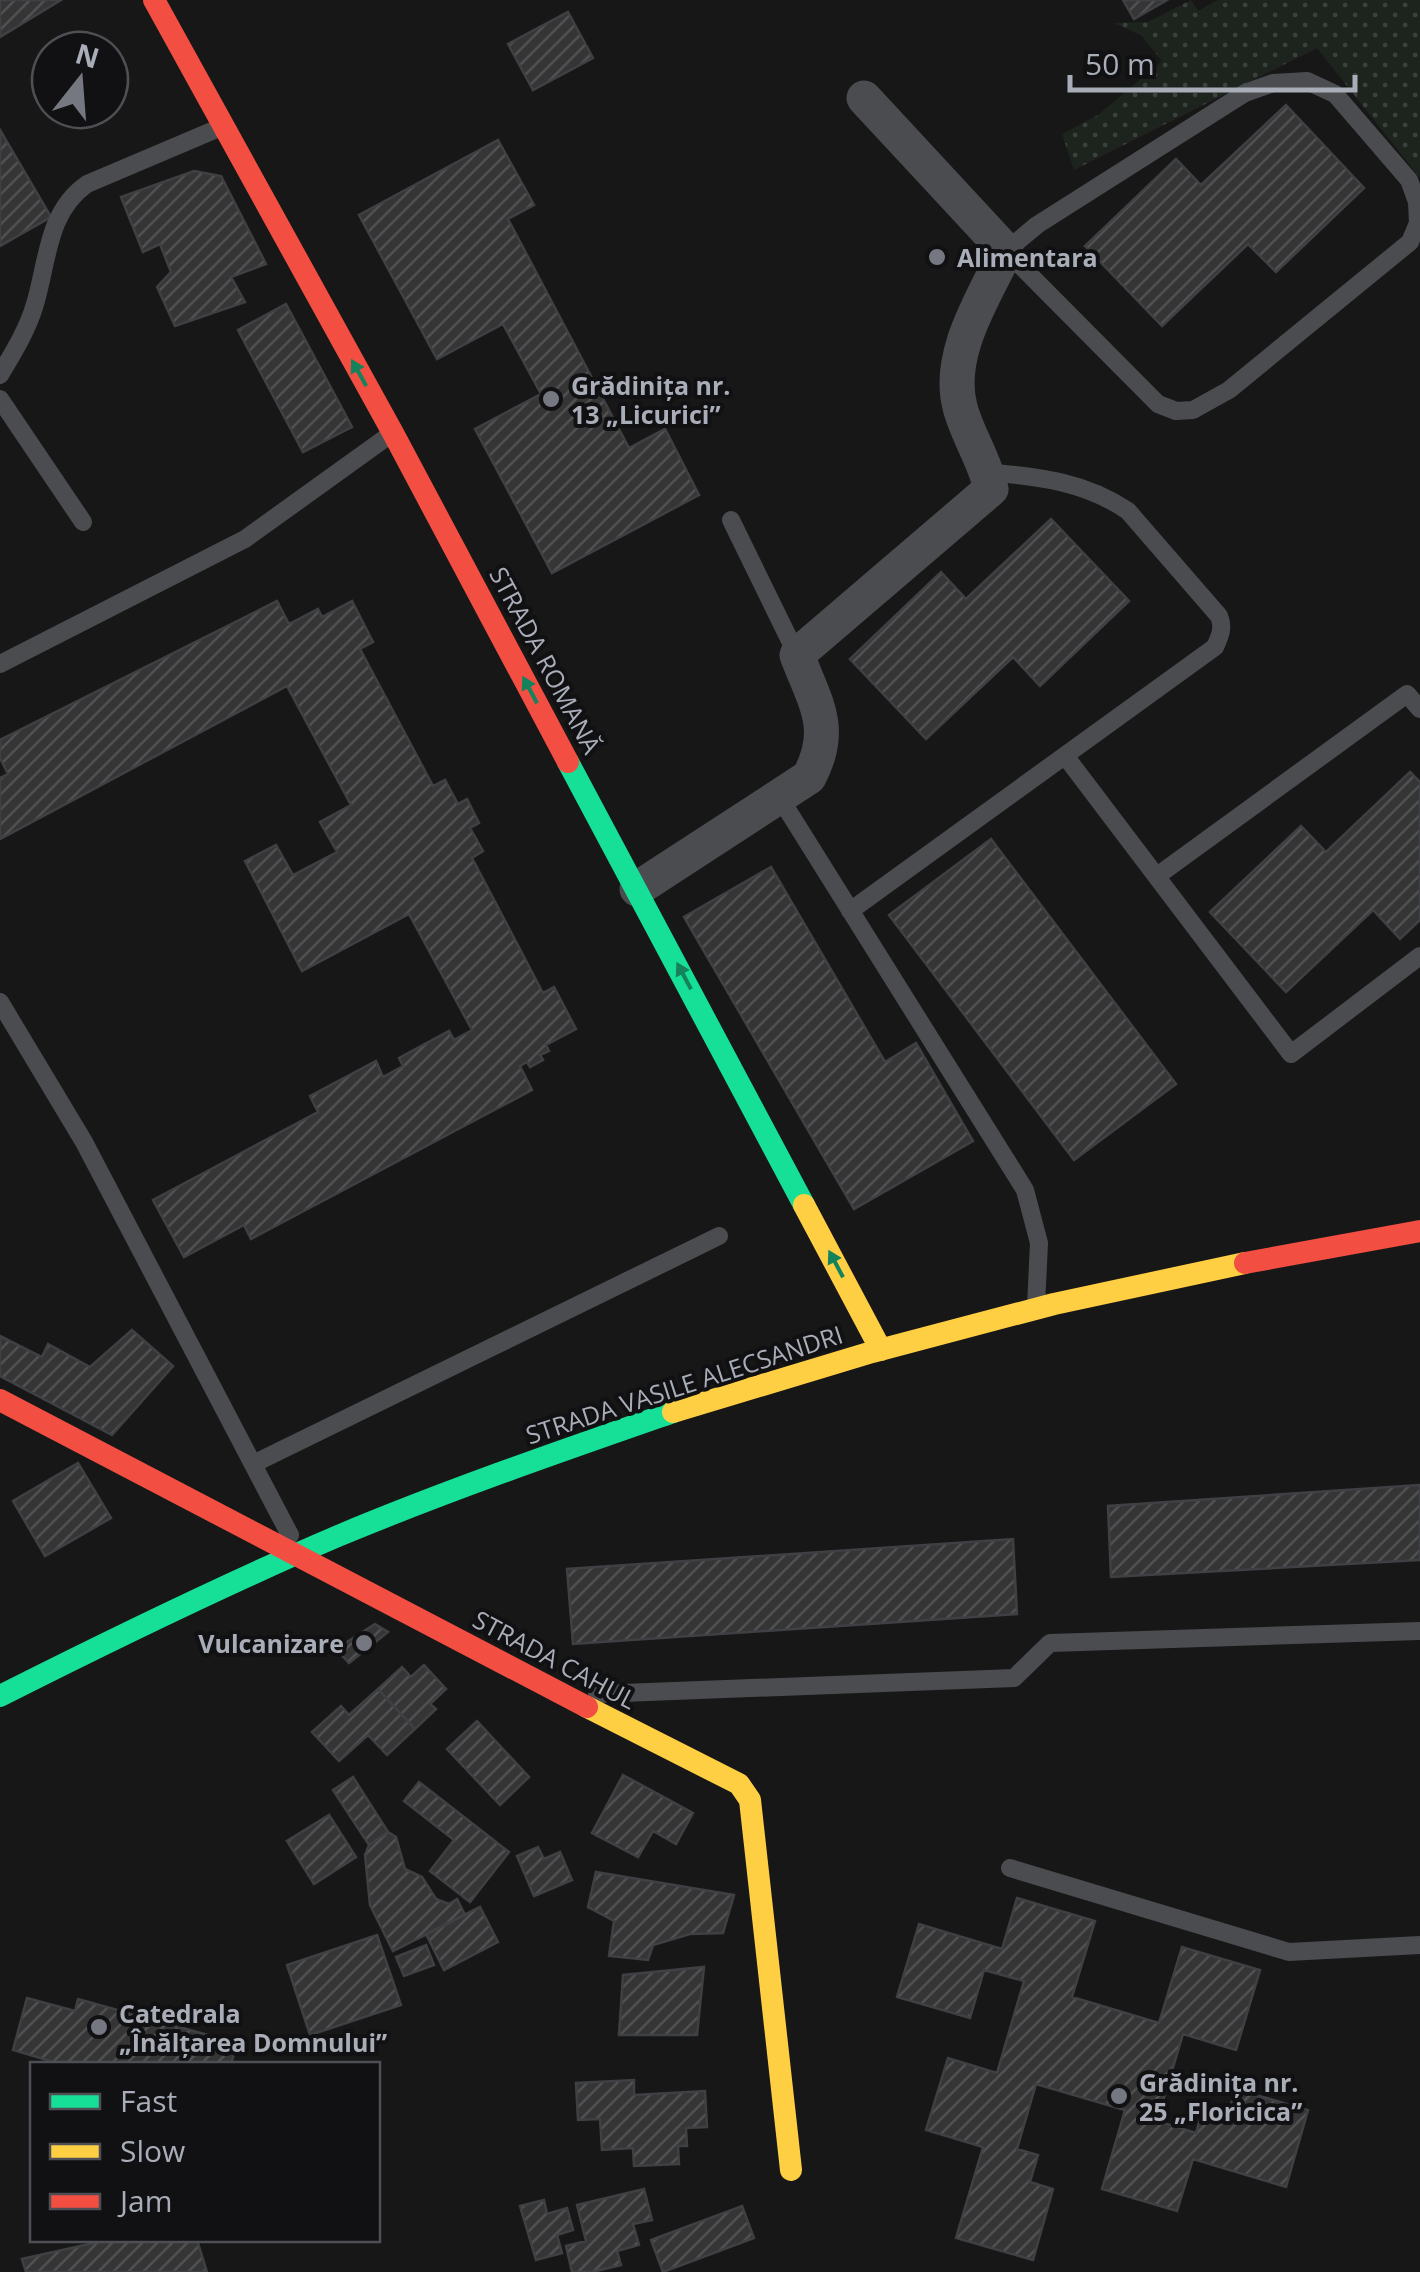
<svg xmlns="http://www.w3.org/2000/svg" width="1420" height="2272" font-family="'Open Sans',sans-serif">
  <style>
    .grass { fill: url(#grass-dots) }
    .building { fill: url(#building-hatch); stroke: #3f4043; stroke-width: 2.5 }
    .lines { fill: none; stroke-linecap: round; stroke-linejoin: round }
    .lane { stroke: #4b4c50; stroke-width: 18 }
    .street { stroke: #4b4c50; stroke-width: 35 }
    .fast { stroke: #16e098; stroke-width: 22 }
    .slow { stroke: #ffcf43; stroke-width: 22 }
    .jam { stroke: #f24e42; stroke-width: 22 }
    .oneway { fill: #14835c }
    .poi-dot { fill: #757880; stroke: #111113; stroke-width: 4 }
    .labels { text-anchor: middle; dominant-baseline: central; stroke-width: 8; stroke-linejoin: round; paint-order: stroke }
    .poi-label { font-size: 25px; font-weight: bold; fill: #a8adb8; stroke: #111113; text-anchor: start }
    .street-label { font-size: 25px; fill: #a8adb8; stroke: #111113 }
  </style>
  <defs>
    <pattern id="grass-dots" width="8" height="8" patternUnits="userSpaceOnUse" patternTransform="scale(2.5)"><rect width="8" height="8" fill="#1d241e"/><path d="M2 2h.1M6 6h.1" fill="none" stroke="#3b413d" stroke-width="1.8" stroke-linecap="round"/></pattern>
    <pattern id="building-hatch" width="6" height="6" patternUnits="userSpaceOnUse" patternTransform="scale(2.5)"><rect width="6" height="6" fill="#353536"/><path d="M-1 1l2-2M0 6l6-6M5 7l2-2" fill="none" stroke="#4f5051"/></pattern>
  </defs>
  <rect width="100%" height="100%" fill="#171717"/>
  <path class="grass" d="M1191,0L1198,11L1218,0H1420V178L1317,48L1074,170L1062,134L1098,115L1162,61L1141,35L1113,23L1148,22Z"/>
  <path class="building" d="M0,0H61L0,37Z
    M1123,0H1167L1134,19Z
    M568,12L593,58L533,90L508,44Z
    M1286,105L1364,188L1276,272L1248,244L1162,326L1085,246L1176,159L1201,185Z
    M0,130L51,217L0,246Z
    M498,140L534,205L508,219L629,448L665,429L699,495L552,573L475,429L541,394L503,324L437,359L359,215Z
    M194,171L221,176L266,264L231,277L245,302L175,326L157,287L171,272L160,244L143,252L121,197Z
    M286,304L352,427L303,452L238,330Z
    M1051,519L1129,601L1040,686L1013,657L926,739L850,659L941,572L966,599Z
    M277,601L289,624L318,609L322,617L352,601L373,642L360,649L433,786L445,780L458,804L467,799L479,823L470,828L483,851L472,858L543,993L554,987L576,1029L546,1045L549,1051L540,1055L543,1060L530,1067L527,1062L520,1066L532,1090L251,1239L244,1225L184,1257L153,1200L318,1112L310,1096L376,1061L383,1077L403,1066L399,1058L449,1031L454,1040L472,1030L409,914L302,971L245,861L276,845L293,875L337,852L320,822L351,805L287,686L0,839V778L8,774L0,758V740Z
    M1410,772L1420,782V920L1400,939L1373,910L1286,992L1210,912L1301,826L1326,852Z
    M991,839L1176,1084L1074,1160L889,915Z
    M771,867L885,1062L916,1043L973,1141L854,1209L684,917Z
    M132,1330L173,1366L112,1435L0,1376V1336L42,1357L48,1344L90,1367Z
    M78,1463L111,1518L45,1556L13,1501Z
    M1420,1485V1560L1111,1577L1108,1506Z
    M1013,1539L1017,1614L573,1644L567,1569Z
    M375,1624L388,1632L349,1663L336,1649Z
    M424,1665L446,1689L430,1704L436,1709L415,1729L378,1689L402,1667L411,1677Z
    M378,1689L415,1729L387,1755L368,1735L339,1761L312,1732L341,1706L349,1715Z
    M477,1721L529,1777L500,1805L447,1749Z
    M623,1775L693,1813L676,1844L653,1831L638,1857L592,1833Z
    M353,1777L388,1832L369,1845L333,1790Z
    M419,1782L509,1852L470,1902L430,1871L454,1840L404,1801Z
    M329,1815L356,1857L314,1884L287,1841Z
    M388,1832L396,1837L405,1869L422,1877L436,1899L449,1904L457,1899L465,1915L393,1951L370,1905L365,1855L369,1845Z
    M538,1847L544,1859L560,1852L572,1880L534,1896L517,1856Z
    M596,1872L734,1895L723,1933L690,1934L653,1945L648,1960L609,1956L614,1921L588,1907Z
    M1017,1898L1095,1921L1072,1997L1159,2023L1182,1947L1260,1970L1236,2050L1183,2034L1157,2121L1196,2133L1203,2109L1228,2116L1235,2089L1308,2110L1286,2187L1193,2159L1177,2211L1102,2189L1125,2110L1036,2084L1017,2149L1038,2155L1030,2182L1053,2189L1033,2260L956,2238L983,2147L926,2130L948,2058L997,2073L1024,1981L984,1970L970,2018L897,1997L919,1924L1002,1949Z
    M480,1907L498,1942L444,1970L426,1934Z
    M377,1935L401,2005L310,2035L287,1965Z
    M426,1945L434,1965L404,1976L396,1957Z
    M704,1967L697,2035H619L623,1975Z
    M27,1998L75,2011L78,1999L237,2043L231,2064H60L13,2050Z
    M634,2080V2095L705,2091L707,2127L686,2128L687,2146H678L679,2164L634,2166L633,2148L602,2150L600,2119L578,2120L576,2083Z
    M644,2189L652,2220L633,2224L639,2245L617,2251L621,2265L592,2272H572L566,2246L586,2241L577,2205Z
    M544,2200L547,2214L567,2208L573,2230L557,2235L562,2253L536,2260L520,2206Z
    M742,2206L754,2238L663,2272L651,2240Z
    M107,2240H197L207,2272H26L22,2259Z"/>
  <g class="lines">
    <path class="lane" d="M1307,81L1335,94L1409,180L1417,202L1418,223L1410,242L1229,390L1193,410L1176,411L1158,404L1006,251L1037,225L1245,93L1273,83Z
      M0,375C13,353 28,329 35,304C48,261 47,212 87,184L219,128
      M0,399L83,522
      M731,520L797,655
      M0,664L245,539L391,434
      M1066,757L1291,1054L1420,956
      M780,798L1025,1190L1039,1243L1036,1306
      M1157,876L1407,694L1420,709
      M850,911L1215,647C1220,636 1224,628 1219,616L1128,511C1084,481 1038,477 988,472
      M0,1002L84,1142L290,1535
      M253,1464L719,1236
      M597,1694L1014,1678L1050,1643L1420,1631
      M1010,1868L1289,1952L1420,1945"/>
    <path class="street" d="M637,889L809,777C835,728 815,703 797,655L991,489C985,460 967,435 960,407C946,354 984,297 1006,251L864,98"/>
    <path class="fast" d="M568,762L804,1205
      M0,1696C111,1640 223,1585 338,1536C448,1490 561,1451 673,1412"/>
    <path class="slow" d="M804,1205L881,1350
      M673,1412L872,1352L1054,1304L1245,1263
      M587,1707L739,1784L750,1800L791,2170"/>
    <path class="jam" d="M154,0L393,433L568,762
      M1245,1263L1420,1231
      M0,1400L587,1707"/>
  </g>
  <defs><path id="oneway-solid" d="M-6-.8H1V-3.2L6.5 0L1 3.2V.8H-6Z" transform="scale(2.5)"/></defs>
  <g class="oneway">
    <use href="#oneway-solid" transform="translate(359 373) rotate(-119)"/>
    <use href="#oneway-solid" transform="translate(530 690) rotate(-118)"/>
    <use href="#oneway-solid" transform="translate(684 976) rotate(-118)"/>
    <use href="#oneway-solid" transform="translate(836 1264) rotate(-118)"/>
  </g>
  <g class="poi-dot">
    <circle cx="937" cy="257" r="10"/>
    <circle cx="551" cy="399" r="10"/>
    <circle cx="364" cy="1643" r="10"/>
    <circle cx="99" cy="2027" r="10"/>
    <circle cx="1119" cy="2096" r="10"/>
  </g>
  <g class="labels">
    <g class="poi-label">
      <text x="957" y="257">Alimentara</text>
      <text x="571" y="385">Grădinița nr.<tspan x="571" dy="29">13 „Licurici”</tspan></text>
      <text x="344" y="1643" text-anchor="end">Vulcanizare</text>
      <text x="119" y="2013">Catedrala<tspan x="119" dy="29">„Înălțarea Domnului”</tspan></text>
      <text x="1139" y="2082">Grădinița nr.<tspan x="1139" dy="29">25 „Floricica”</tspan></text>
    </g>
    <g class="street-label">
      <text transform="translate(546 660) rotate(62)">STRADA ROMANĂ</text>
      <text transform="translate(684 1384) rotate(-18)">STRADA VASILE ALECSANDRI</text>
      <text transform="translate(555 1659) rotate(28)">STRADA CAHUL</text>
    </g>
  </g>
  <rect x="30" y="2062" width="350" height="180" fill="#111113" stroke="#4d4f55" stroke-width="2.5"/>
  <rect x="50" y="2094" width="50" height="15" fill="#16e098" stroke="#4d4f55" stroke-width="2.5"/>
  <text x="120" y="2112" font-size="30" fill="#a8adb8">Fast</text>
  <rect x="50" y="2144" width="50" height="15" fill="#ffcf43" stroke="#4d4f55" stroke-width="2.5"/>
  <text x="120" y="2162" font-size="30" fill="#a8adb8">Slow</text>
  <rect x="50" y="2194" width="50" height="15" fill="#f24e42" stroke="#4d4f55" stroke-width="2.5"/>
  <text x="120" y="2212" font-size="30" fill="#a8adb8">Jam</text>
  <g transform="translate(80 80) rotate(17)"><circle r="48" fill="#111113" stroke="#4d4f55" stroke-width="2.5"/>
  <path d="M0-8L18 38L0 25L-18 38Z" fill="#757880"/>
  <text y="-15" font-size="28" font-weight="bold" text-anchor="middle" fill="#a8adb8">N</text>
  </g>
  <path d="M1070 75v15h285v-15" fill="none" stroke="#a8adb8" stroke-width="5"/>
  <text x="1085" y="75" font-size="30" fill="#a8adb8" stroke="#111113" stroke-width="8" paint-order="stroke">50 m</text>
</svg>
